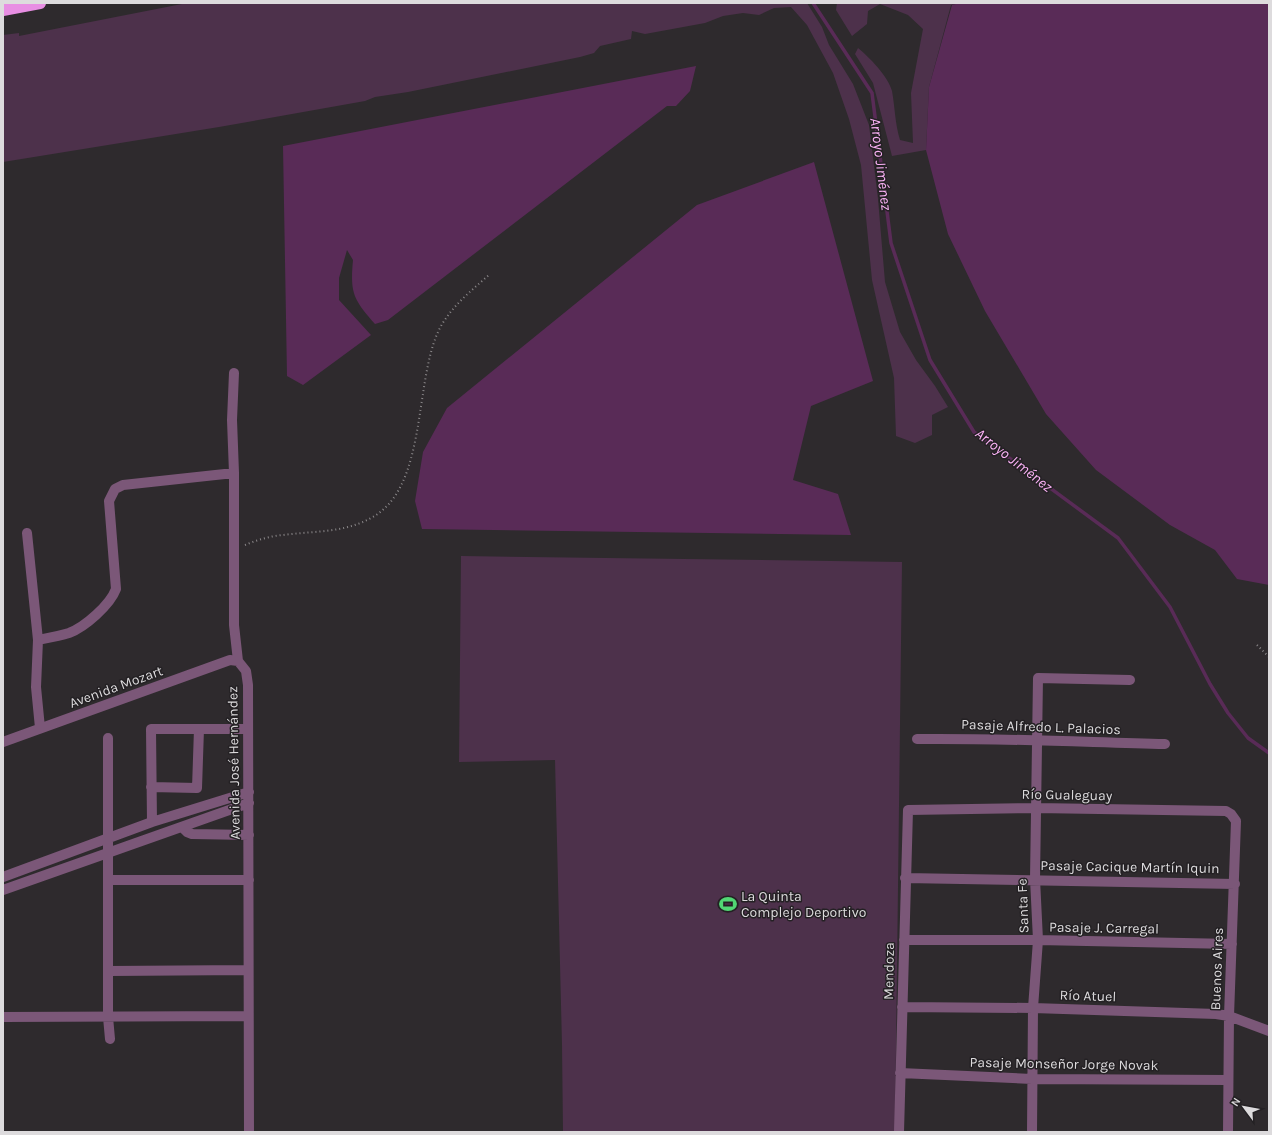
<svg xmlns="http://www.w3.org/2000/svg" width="1272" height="1135" font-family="Karla,sans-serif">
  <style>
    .green { fill: #4d314b }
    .water { fill: #592b57 }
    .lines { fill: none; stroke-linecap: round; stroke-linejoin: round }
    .stream { stroke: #592b57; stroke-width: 3.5 }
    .path { stroke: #8b888a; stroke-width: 2; stroke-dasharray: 1 3; stroke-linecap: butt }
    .minor { stroke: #7b5778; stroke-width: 10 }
    .highway { stroke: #e88ee3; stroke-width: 12 }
    .labels { text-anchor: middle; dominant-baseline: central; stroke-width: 3; stroke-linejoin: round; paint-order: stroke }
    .street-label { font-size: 14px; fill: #dddbdd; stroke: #242124 }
    .poi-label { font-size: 14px; fill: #dddbdd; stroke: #242124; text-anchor: start }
    .water-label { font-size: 15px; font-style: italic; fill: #fbb2f6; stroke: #242124 }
  </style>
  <rect width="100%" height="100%" fill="#2e2a2d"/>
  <path class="green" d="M187,3H807L822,27L829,45L853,84L869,125L878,199L885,282L900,332L916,360L935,386L948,407L932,415V435L915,443L896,436L894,378L872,280L861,165L849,119L833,73L807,25L791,7L774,8L759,15L743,13L723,16L705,23L645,34L632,31L631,39L600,46L594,53L580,57L408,92L375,97L365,101L219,127L3,162V35L19,33V36Z
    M837,3H959L951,5L929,87L926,150L892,156L873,83L855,54L858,48C869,57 888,76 892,91C895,108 895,124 900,140L913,143L911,93L923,29L908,15L880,4L868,11L867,24L852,36L836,10Z
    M461,556L902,562L895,1132H563L562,1045L555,760L459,762Z"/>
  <path class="water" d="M959,3H1269V585L1237,579L1215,550L1170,525L1096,470L1046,414L985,311L948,234L926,150L929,87L952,5Z
    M696,66L690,91L676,106H667L388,320L375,324C353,299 350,293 353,260L347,250L339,278V300L371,335L303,385L287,376L283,146Z
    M814,162L873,381L811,406L793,480L838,494L851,535L422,529L415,501L423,452L447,408L697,205Z"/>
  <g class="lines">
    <path class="stream" d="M813,3L872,93L891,243L930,360L974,432L1118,538L1170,607L1210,684L1228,713L1248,738L1269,753"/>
    <path class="path" d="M245,545C257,540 270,536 283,535C313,531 344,533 371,518C427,489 414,385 438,332C449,308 471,291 490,274
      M1257,645L1269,657"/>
    <path class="minor" d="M234,373L232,420L234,473V625L238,661L246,671L248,685L249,1132
      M27,533L38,640L36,687L40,728
      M38,640C48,638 59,636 69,633C85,627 110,605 116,589L109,501L115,489L123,485L234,473
      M108,738V1017L110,1039
      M917,739C1000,738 1082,742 1165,744
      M3,742L230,660L238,661
      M151,787L197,788L199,729
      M152,822L151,729H248
      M182,827L187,832L192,834L249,835
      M3,877L152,822L249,792
      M905,878L1235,884
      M108,880H249
      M3,890L249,803
      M904,940H1038L1232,944
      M109,971L248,970
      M902,1007L1033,1008L1216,1014L1229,1016L1269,1031
      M3,1017L248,1016
      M900,1073L1032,1079L1228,1080
      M899,1132L908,810L1036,808L1226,811L1231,814L1236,821L1229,1016L1228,1132
      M1032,1132L1033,1008L1038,940L1035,879L1038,678L1130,680"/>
    <path class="highway" d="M3,10L40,3"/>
  </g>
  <defs>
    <g id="stadium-bare" transform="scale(1.38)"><path d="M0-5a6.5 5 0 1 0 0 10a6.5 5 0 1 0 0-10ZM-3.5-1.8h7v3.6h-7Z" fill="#51d674" stroke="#242124" stroke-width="2.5" paint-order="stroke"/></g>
  </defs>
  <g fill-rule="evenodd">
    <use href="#stadium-bare" x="728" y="904"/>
  </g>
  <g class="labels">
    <g class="street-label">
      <text transform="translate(116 687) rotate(-20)">Avenida Mozart</text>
      <text transform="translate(1041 727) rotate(2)">Pasaje Alfredo L. Palacios</text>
      <text transform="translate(234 763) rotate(-91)">Avenida José Hernández</text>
      <text transform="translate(1067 795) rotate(1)">Río Gualeguay</text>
      <text transform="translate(1130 867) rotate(1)">Pasaje Cacique Martín Iquin</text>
      <text transform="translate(1023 906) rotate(-92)">Santa Fe</text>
      <text transform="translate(1104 928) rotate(1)">Pasaje J. Carregal</text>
      <text transform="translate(1217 969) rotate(-88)">Buenos Aires</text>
      <text transform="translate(889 971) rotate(-89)">Mendoza</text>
      <text transform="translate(1088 996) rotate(2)">Río Atuel</text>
      <text transform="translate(1064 1064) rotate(1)">Pasaje Monseñor Jorge Novak</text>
    </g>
    <g class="poi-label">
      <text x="741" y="896">La Quinta<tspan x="741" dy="16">Complejo Deportivo</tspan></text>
    </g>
    <g class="water-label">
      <text transform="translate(881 164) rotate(83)">Arroyo Jiménez</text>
      <text transform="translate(1014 460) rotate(38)">Arroyo Jiménez</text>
    </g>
  </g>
  <rect width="1272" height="1135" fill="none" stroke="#dddbdd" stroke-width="8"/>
  <g transform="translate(1244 1107) rotate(302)" stroke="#242124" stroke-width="3" paint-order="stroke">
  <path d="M0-3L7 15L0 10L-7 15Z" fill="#dddbdd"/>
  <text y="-6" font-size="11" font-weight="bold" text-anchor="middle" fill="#dddbdd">N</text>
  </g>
</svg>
